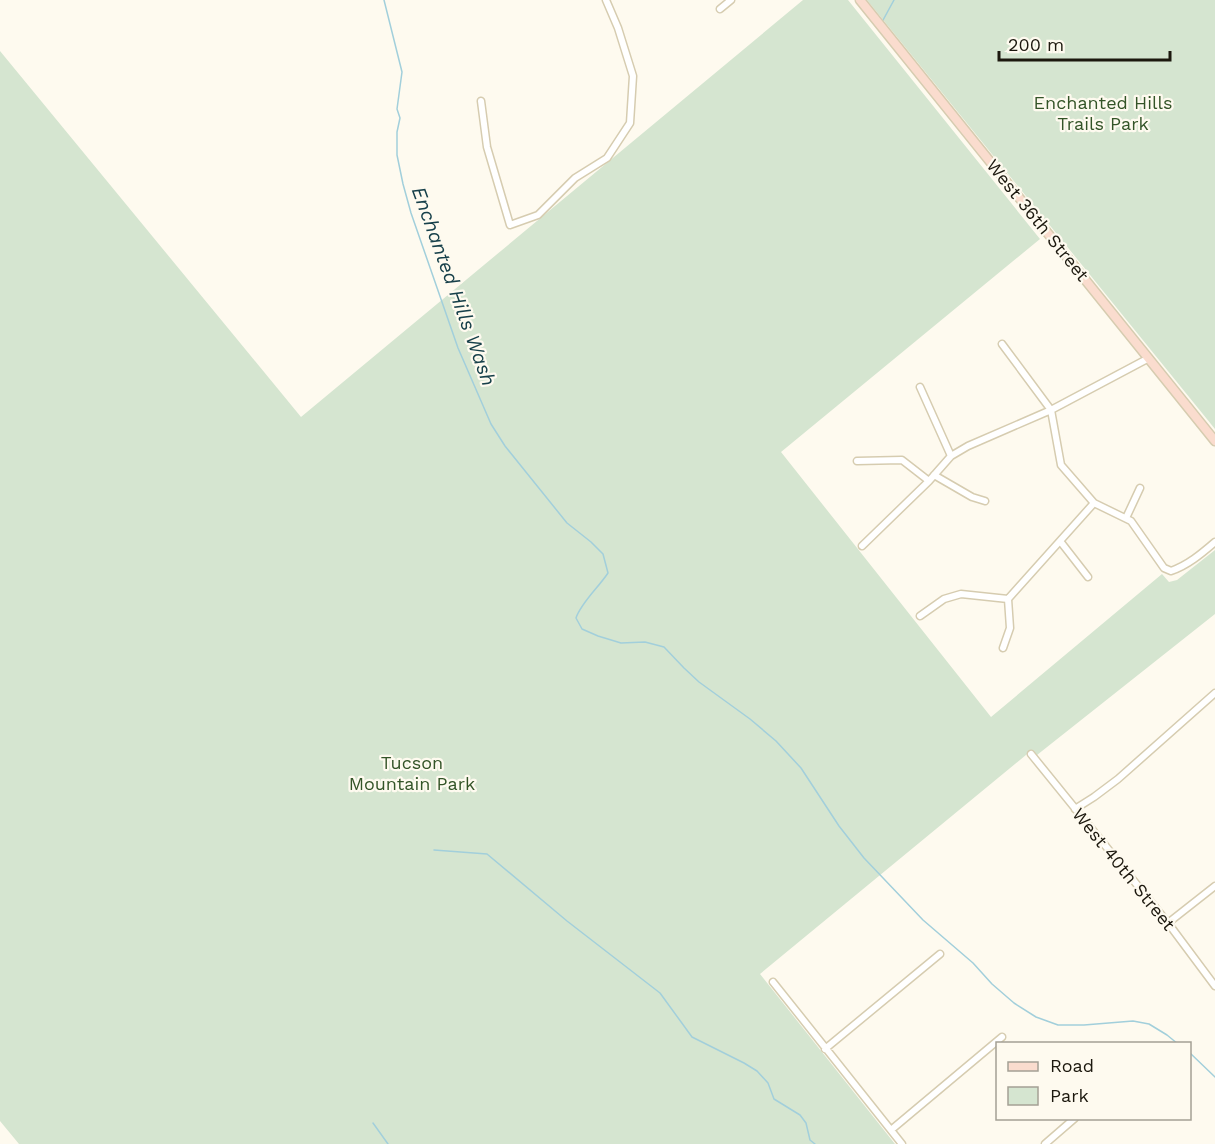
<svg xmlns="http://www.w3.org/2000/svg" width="1215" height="1144" font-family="'Work Sans',sans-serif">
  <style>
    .green { fill: #d5e5d0 }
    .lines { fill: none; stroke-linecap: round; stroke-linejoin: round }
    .stream { stroke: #a2cfdb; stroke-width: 1.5 }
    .street-casing { stroke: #d6ccb0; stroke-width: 9 }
    .secondary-casing { stroke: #d6ccb0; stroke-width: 11 }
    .street { stroke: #fff; stroke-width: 6 }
    .secondary { stroke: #fadcce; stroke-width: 8 }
    .labels { text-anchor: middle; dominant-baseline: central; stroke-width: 4.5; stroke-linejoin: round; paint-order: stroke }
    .park-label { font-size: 18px; fill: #335427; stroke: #fefaef }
    .street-label { font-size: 18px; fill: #1c180e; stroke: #fefaef }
    .water-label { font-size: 20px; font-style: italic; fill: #17404a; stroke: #fefaef }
  </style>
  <rect width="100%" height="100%" fill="#fefaef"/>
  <path class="green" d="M803,0H848L1040,239L781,452L991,717L1162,574L1169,582L1177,580L1215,550V614L1037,755L1032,750L760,974L895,1144H19L0,1121V51L301,417Z
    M867,0H1215V429Z"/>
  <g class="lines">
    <path class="stream" d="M384,0L402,72L397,109L400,118L397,132V155L403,184L411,213L458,348L491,424L505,446L567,523L591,542L603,554L608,573C598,588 581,603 576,618L582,629L598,636L621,643L645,642L664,647L684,668L699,682L750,719L776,741L801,768L839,826L864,858L923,920L973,963L992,984L1014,1003L1036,1017L1058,1025H1084L1133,1021L1149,1024L1167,1035L1178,1044
      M882,22L894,0
      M434,850L487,854L567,921L660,993L692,1037L744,1063L757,1071L768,1083L774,1099L800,1115L806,1123L810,1140L815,1144
      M1190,1053L1215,1077
      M373,1123L388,1144"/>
    <g class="street-casing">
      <path id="street" d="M720,9L731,0
        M481,101L487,147L510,225L538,215L575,178L607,158L630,123L633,76L618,28L606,0
        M1002,344L1051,410L1061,465L1094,503L1131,521L1164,568L1171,571C1188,565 1201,554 1215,542
        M920,387L951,456
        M857,461L902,460L929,481
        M934,475L972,497L985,501
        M1126,518L1140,488
        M1060,541L1088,577
        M862,546L929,481L951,456L968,446L1051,410L1149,358
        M920,616L944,599L961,594L1008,599L1094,503
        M1003,648L1010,628L1008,599
        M1031,754L1168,923L1215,986
        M1075,809L1094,797L1118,779L1215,693
        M1168,923L1215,886
        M773,982L902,1144
        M825,1049L940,954
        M891,1130L1002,1037
        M1045,1144L1075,1118"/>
    </g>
    <g class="secondary-casing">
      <path id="secondary" d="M860,0L1215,441"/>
    </g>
    <use href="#street" class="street"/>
    <use href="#secondary" class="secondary"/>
  </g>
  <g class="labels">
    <g class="park-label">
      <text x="1103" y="102">Enchanted Hills<tspan x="1103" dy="21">Trails Park</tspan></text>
      <text x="412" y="762">Tucson<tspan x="412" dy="21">Mountain Park</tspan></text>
    </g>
    <g class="street-label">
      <text transform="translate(1038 220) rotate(51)">West 36th Street</text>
      <text transform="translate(1124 869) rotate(51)">West 40th Street</text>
    </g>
    <g class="water-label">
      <text transform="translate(454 286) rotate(70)">Enchanted Hills Wash</text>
    </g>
  </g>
  <rect x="996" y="1042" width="195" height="78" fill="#fefaef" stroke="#a4a095" stroke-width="1.5"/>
  <rect x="1008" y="1062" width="30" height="9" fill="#fadcce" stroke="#a4a095" stroke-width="1.5"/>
  <text x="1050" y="1072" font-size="18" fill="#1c180e">Road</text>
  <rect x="1008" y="1087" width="30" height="18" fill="#d5e5d0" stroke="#a4a095" stroke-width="1.5"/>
  <text x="1050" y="1102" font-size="18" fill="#1c180e">Park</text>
  <path d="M999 51v9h171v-9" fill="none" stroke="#1c180e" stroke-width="3"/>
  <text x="1008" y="51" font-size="18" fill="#1c180e" stroke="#fefaef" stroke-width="4.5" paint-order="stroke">200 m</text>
</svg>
